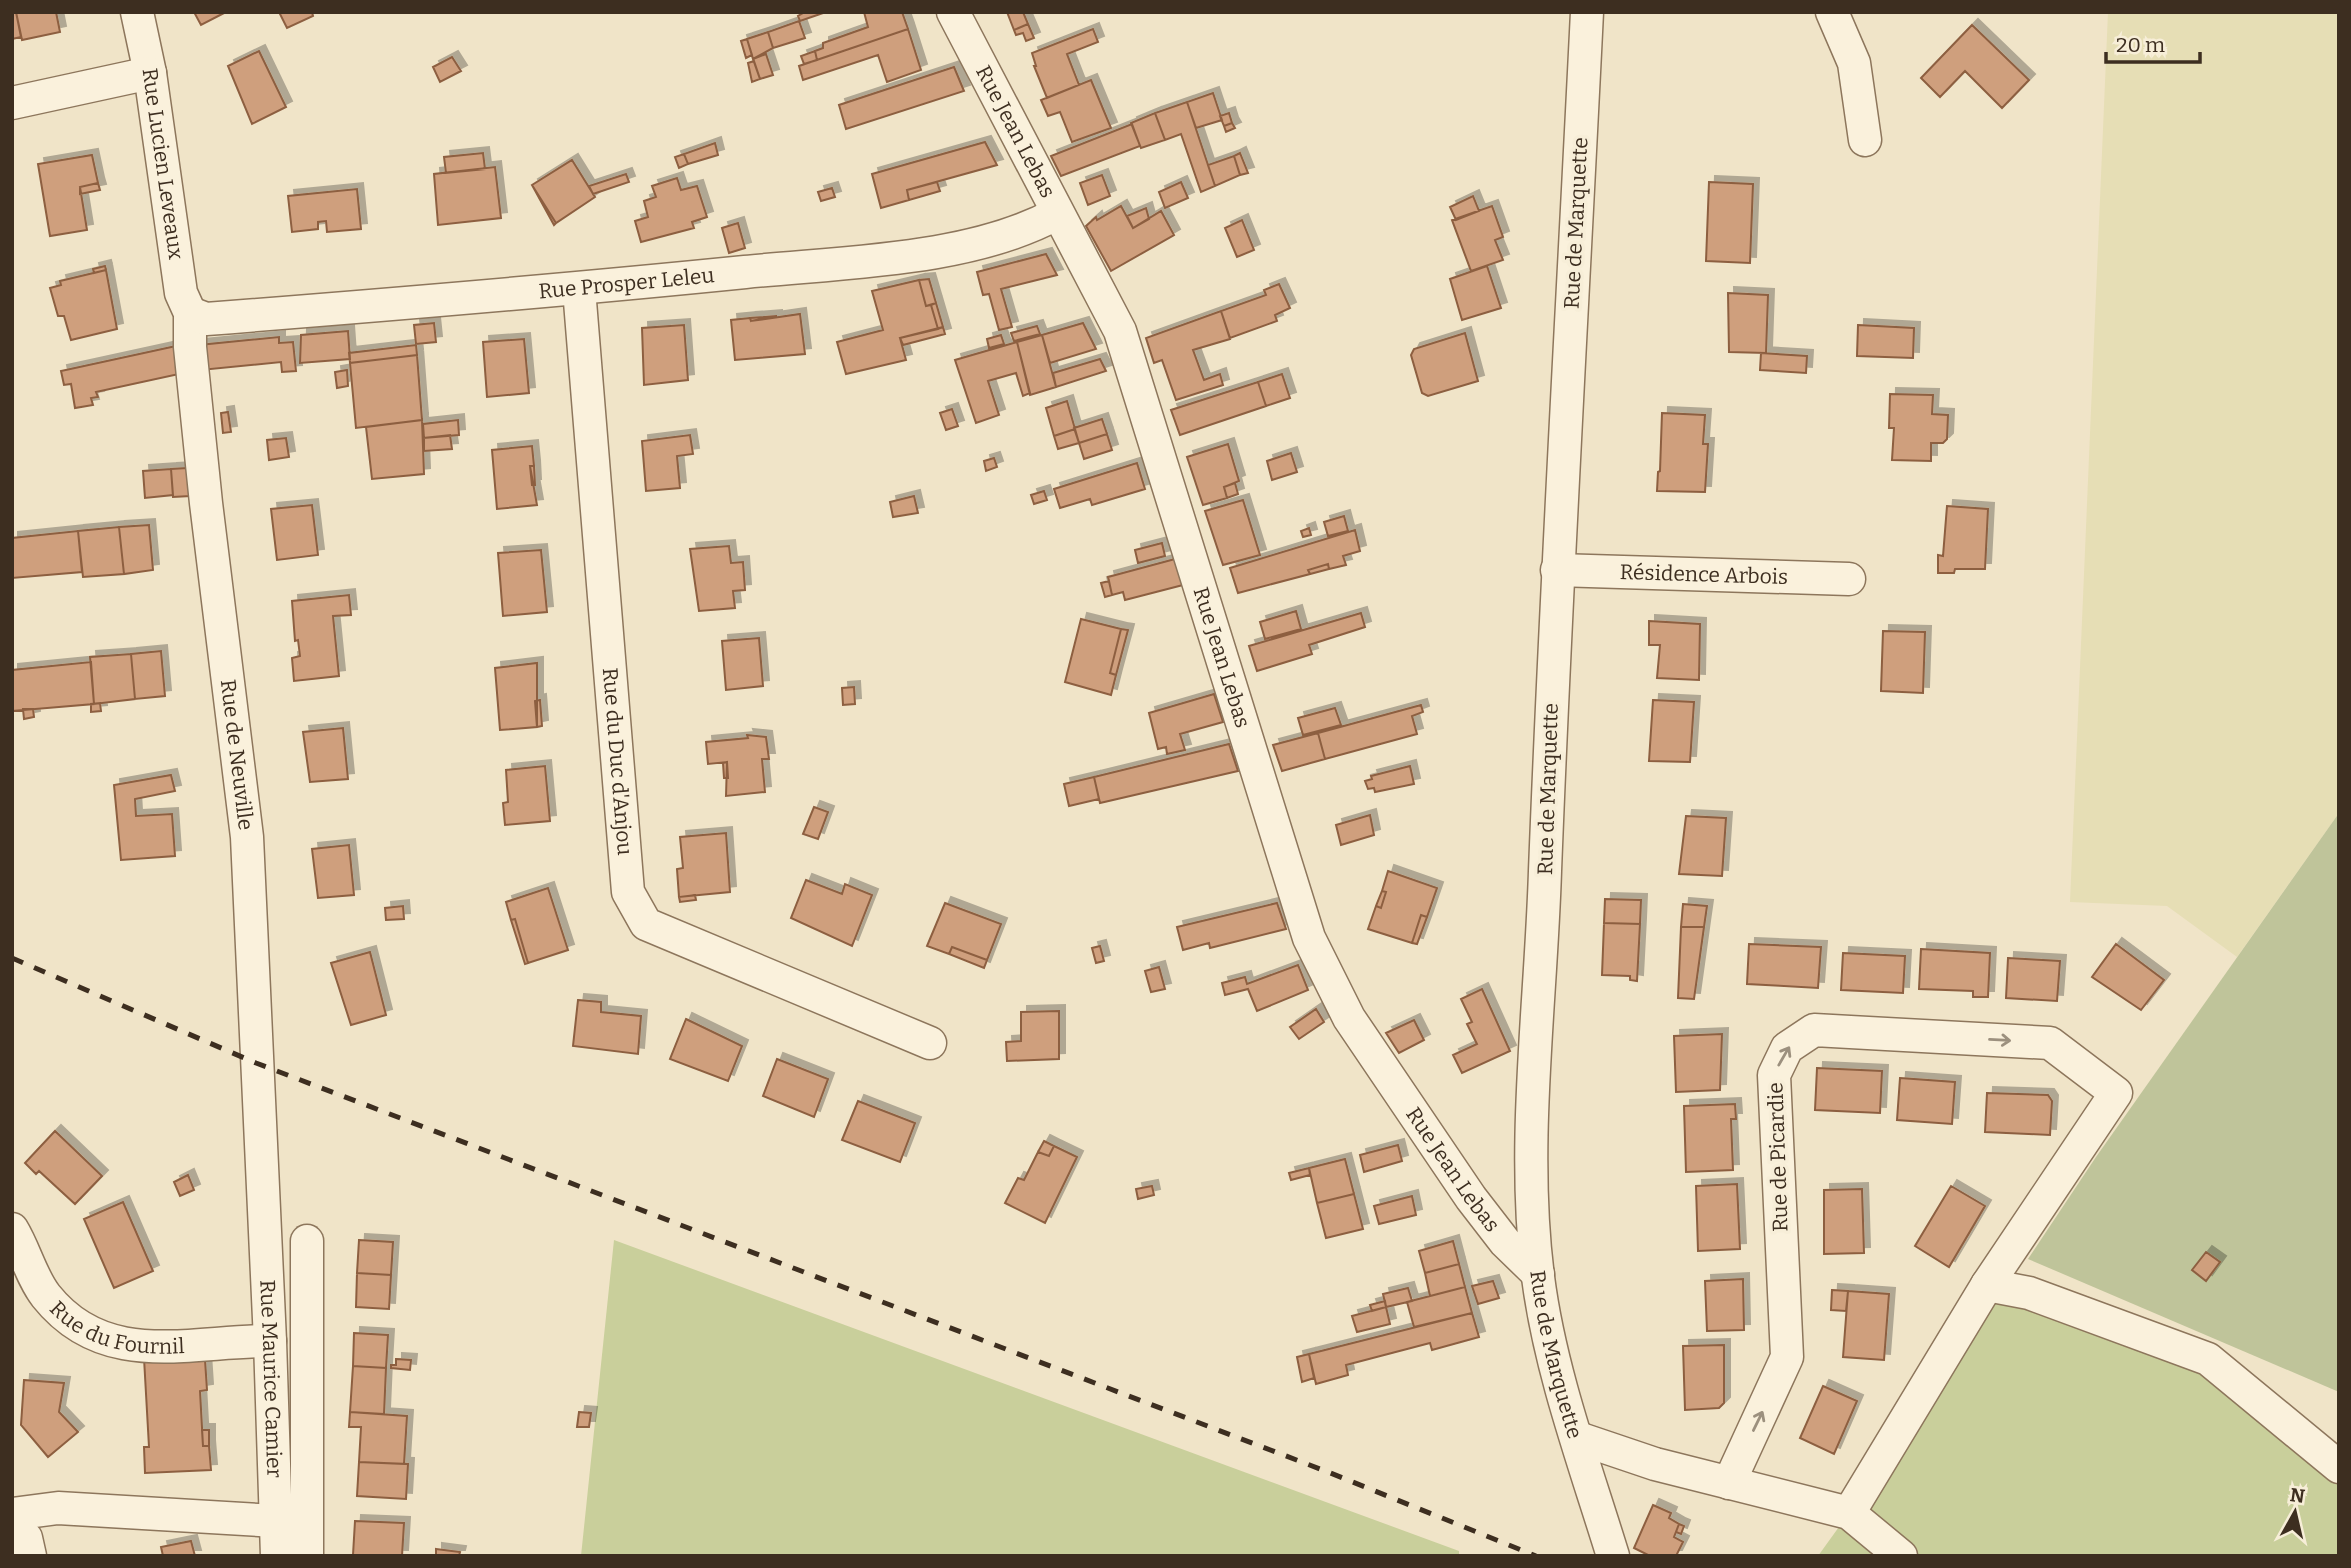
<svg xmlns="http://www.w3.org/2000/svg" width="2351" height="1568" font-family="Bitter,serif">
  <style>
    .farmland { fill: #e6deb5 }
    .green { fill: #c9cf9b }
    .cemetery { fill: #bfc49a }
    .building { fill: #cf9f7d; stroke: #8d5f41; stroke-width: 2; filter: url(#shadow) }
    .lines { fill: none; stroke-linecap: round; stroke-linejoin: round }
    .minor-casing { stroke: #8d765c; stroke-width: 35 }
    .minor { stroke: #faf1dc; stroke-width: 32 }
    .rail { stroke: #3d2e20; stroke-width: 5; stroke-dasharray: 12 12; stroke-linecap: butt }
    .oneway { stroke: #9c907e }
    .labels { text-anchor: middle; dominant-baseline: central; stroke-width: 7; stroke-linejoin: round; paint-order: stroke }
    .street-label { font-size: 21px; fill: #3d2e20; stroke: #f7eed8 }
  </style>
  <defs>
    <filter id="shadow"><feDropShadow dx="6" dy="-6" stdDeviation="0" flood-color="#0004"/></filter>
  </defs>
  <rect width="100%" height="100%" fill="#f0e4c8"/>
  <path class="farmland" d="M2108,12H2339V813L2237,957L2167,906L2070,902Z"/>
  <path class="green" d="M614,1240L1459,1551V1556H581Z
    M1987,1285L2208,1359L2339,1467V1556H1818L1849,1513Z"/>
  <path class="cemetery" d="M2339,813V1392L2028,1259L2096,1157Z"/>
  <path class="building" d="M12,12H16L21,37L12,39Z
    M16,12H56L60,32L22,40Z
    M194,12H226L201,25Z
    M279,12H312L313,16L287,28Z
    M826,12L800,21L798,16L805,12Z
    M864,12H902L908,29L817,60L815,51L823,48V43L868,27Z
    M1007,12H1023L1028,24L1014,30Z
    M799,21L805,38L773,48L768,32Z
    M1028,24L1034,38L1026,41L1023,33L1016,35L1014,30Z
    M1972,25L2029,80L2002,108L1965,71L1940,97L1921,78Z
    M908,29L921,70L887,82L878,55L803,80L799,66Z
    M1093,29L1098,42L1067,54L1079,85L1047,98L1034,66H1036L1032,53Z
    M768,32L773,48L753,59L747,39Z
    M747,39L752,55L746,58L741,41Z
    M259,51L286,107L252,124L228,66Z
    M815,51L817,60L804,64L801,56Z
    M766,54L773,75L760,79L753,59Z
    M452,57L461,71L440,82L433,67Z
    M754,61L760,79L752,82L748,63Z
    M954,67L964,91L846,129L839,105Z
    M1091,80L1111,128L1072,142L1060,112L1048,116L1041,100Z
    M1213,93L1222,120L1196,128L1187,102Z
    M1187,102L1215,186L1201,192L1181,134L1165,140L1155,113Z
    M1155,113L1165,140L1141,148L1131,123Z
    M1229,113L1232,123L1224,126L1220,116Z
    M1232,123L1235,128L1226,132L1224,126Z
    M1132,124L1140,146L1061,176L1051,156Z
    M985,142L997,165L907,190L909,200L881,208L872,174Z
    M715,143L718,155L688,164L684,154Z
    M483,153L485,169L446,173L444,157Z
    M1240,153L1248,173L1240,175L1234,156Z
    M684,154L688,164L679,168L675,157Z
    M92,155L98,183L80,187L87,230L50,236L38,164Z
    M1234,156L1240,175L1215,186L1208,165Z
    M572,160L595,197L556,223L532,185Z
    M495,167L501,218L438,225L434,174Z
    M626,174L629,182L593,194L589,186Z
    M1102,175L1110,196L1088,205L1080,183Z
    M677,178L681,190L697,186L707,217L692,222L694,228L641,242L635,221L648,217L644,201L656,197L652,186Z
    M937,182L940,191L909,200L907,190Z
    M1181,182L1188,198L1165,208L1159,192Z
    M1709,182L1753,184L1750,263L1706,261Z
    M98,183L100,190L80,194V187Z
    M532,185L556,223L554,225Z
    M832,188L835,197L821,201L818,192Z
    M357,189L361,229L327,232L326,221L318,222V229L292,232L288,196Z
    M1473,196L1479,211L1456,220L1450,207Z
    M1121,206L1133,228L1161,211L1174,235L1111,271L1086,226L1096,217L1097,220Z
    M1492,206L1503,237L1495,240L1503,260L1471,271L1452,220Z
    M1146,208L1149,219L1133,228L1127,216Z
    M1242,220L1254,250L1237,257L1225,228Z
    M738,223L745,248L729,253L722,228Z
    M1046,254L1057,275L1001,289L1012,327L999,330L989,294L983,295L977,272Z
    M105,266L106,270L94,273L93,269Z
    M1487,266L1501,308L1462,320L1450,279Z
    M106,270L117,329L71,340L64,316H58L50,288L61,285L60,281Z
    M929,279L936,303L926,306L919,280Z
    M919,280L926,306L931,305L938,329L900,338L906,360L846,374L837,342L883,330L872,291Z
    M1279,284L1290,308L1275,315L1277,321L1230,338L1221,311L1266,295L1264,290Z
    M1728,293L1768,295L1766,353L1729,352Z
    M936,303L943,327L938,329L931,305Z
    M1221,311L1230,339L1193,350L1204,380L1220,374L1223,385L1176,400L1162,360L1154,363L1146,338Z
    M800,314L805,354L735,360L731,320L750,318L751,321Z
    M777,316L751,321L750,318Z
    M434,323L436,342L416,344L414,325Z
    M1083,323L1096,349L1050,363L1042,335Z
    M684,325L688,380L644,385L642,328Z
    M1858,325L1914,328L1913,358L1857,356Z
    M1037,326L1040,334L1014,341L1011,333Z
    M943,327L945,334L903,345L900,338Z
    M348,331L350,359L300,363L301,335Z
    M1465,333L1478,381L1428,396L1422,393L1411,355L1414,349Z
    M1001,335L1004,344L989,348L987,339Z
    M1042,335L1056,387L1030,395L1017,342Z
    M279,337V343L293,342L296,371L282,372L281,362L201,370L199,345Z
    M524,339L529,393L487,397L483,342Z
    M1017,342L1030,393L1023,396L1016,373L988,381L999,415L976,423L955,360Z
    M416,345L417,355L350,363L349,353Z
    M176,346L179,374L96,392L98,397L91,398L93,405L75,408L71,384L64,385L61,371Z
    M1761,353L1807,356L1806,373L1760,370Z
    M417,355L422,420L356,428L350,363Z
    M1100,359L1106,371L1056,387L1053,373Z
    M347,370L348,386L337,388L335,372Z
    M1282,374L1290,398L1266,406L1258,382Z
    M1258,382L1266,406L1180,435L1171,410Z
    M1890,394L1933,395L1932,414L1948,415L1947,439L1943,443H1931V461L1892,460L1894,428H1889Z
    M1067,401L1075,429L1054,436L1046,408Z
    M952,409L958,426L946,430L940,413Z
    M228,412L231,432L223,433L221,413Z
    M1662,413L1705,415L1703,444H1708L1705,492L1657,491L1658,472L1660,471Z
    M1102,419L1107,434L1079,443L1074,428Z
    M422,420L424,474L372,479L366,427Z
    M458,420L459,435L424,438L423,424Z
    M1075,429L1079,443L1058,449L1054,436Z
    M1107,434L1112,450L1084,459L1079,443Z
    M450,435L452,449L424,451V438Z
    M690,435L693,454L677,456L680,488L646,491L642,441Z
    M286,438L289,457L269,460L267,440Z
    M1228,444L1239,481L1224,487L1227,498L1203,505L1187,457Z
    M532,446L534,466H530L537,505L497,509L492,450Z
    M1291,453L1297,472L1272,480L1267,461Z
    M994,458L997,467L986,471L984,461Z
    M1137,463L1145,489L1092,505L1090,499L1060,508L1054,489Z
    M530,466H534L535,485H532Z
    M187,468L190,496L173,497L171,469Z
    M171,469L173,495L145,498L143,471Z
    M1235,483L1238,494L1227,498L1224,487Z
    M1044,491L1047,500L1034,504L1031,495Z
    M914,496L918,513L893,517L890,502Z
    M1243,500L1260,555L1223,565L1205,511Z
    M312,505L318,555L277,560L271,509Z
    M1947,506L1988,509L1985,569H1955L1954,573H1938V555L1943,556Z
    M1344,516L1348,531L1328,536L1324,522Z
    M149,525L153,570L124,574L119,527Z
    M119,527L124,574L83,577L78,531Z
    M1309,528L1311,535L1303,537L1301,531Z
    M1355,530L1360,551L1343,556L1346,565L1329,569L1328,564L1308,570L1310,574L1238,593L1230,568Z
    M78,531L82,572L12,578V538Z
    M1162,543L1165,556L1138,563L1135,550Z
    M729,546L731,563L743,562L745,590L733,591L735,608L699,611L690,549Z
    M541,550L547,612L503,616L498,553Z
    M1175,559L1183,585L1125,600L1123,592L1112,595L1108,577Z
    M1328,564L1329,569L1310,574L1308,570Z
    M1109,581L1112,595L1105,597L1101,583Z
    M349,595L351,615L333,616L339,676L294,681L292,658L300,656L298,640L295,641L292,601Z
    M1296,611L1301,629L1265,639L1260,622Z
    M1361,613L1365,627L1309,645L1312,654L1257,671L1249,646Z
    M1081,619L1121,629L1110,673L1116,675L1111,695L1065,682Z
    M1649,621L1700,624L1699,680L1657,678L1660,645H1649Z
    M1121,629L1128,630L1116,675L1110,673Z
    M1883,631L1925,632L1923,693L1881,691Z
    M759,638L763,686L726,690L722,641Z
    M161,651L165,696L135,699L131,654Z
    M131,654L135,699L94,704L90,657Z
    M91,662L94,704L12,711V670Z
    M537,663V727L500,730L495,668Z
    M854,687L855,704L843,705L842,688Z
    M1214,694L1223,722L1180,734L1185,750L1167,754L1166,747L1158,749L1149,713Z
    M540,700L542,726L537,727L535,701Z
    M1653,700L1694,702L1690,762L1649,761Z
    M100,703L101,711L91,712V704Z
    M1421,705L1423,712L1412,716L1417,734L1325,759L1318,733Z
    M1335,708L1341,725L1303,735L1298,718Z
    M23,709H33L34,717L24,719Z
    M343,728L348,779L310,782L303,732Z
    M1318,733L1325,759L1282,771L1273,745Z
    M747,735L766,737L769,759H762L765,792L726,796L727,762L708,764L706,742L748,738Z
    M1229,744L1238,771L1100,803L1094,777Z
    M727,762L728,778H724L723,763Z
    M545,766L550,821L505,825L503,803L508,802L506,770Z
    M1410,766L1414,784L1375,792L1374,788L1368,789L1365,781L1372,779L1371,776Z
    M171,775L175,791L135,799L136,816L172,814L175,856L121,860L114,785Z
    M1094,777L1099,799L1069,806L1064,784Z
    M814,807L828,812L818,839L803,834Z
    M1370,815L1374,835L1341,845L1336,825Z
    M1686,816L1726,818L1722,876L1679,874Z
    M726,833L730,892L679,897L677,869L683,868L680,837Z
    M349,845L354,895L318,898L312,849Z
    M1388,871L1437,888L1427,917L1421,915L1412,943L1368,929L1376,906L1381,908L1386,892L1382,891Z
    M806,880L842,894L845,884L872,895L852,946L791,918Z
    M548,888L568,950L528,963L515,919L511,920L506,902Z
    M1382,891L1386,892L1381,908L1376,906Z
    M695,895L696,900L680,902L679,897Z
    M1605,899L1641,900L1640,924L1604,923Z
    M945,903L1001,924L987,960L952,947L949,954L927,946Z
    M1277,903L1286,929L1210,948L1209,943L1183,950L1177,927Z
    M1683,904L1707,906L1704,927H1681Z
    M403,906L404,919L386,920L385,908Z
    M1421,915L1427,917L1417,944L1412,943Z
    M515,919L528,963L525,964L511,920Z
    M1604,923L1640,924L1637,981L1630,980V976L1602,975Z
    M1681,927H1704L1694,999L1678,998Z
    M1749,944L1821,947L1818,988L1747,984Z
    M2116,944L2164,980L2141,1010L2092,977Z
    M1100,946L1104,961L1096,963L1092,948Z
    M952,947L987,960L984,968L949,954Z
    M1921,949L1990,953L1988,997H1973V991L1919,989Z
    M370,952L386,1015L351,1025L331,963Z
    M1843,953L1905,956L1903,993L1841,990Z
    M2008,958L2060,961L2057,1001L2006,998Z
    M1298,965L1308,990L1257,1011L1248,989L1225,995L1222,983L1245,977L1247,984Z
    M1159,967L1165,989L1151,992L1145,971Z
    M1482,989L1510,1051L1462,1073L1453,1055L1477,1044L1467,1024L1472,1022L1461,999Z
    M578,1000L601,1002V1012L641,1016L638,1054L573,1046Z
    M1316,1009L1324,1022L1299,1039L1290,1027Z
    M1059,1011V1059L1007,1061L1006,1042L1021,1041V1012Z
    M686,1019L742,1046L728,1081L670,1059Z
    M1414,1020L1424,1040L1399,1053L1386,1033Z
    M1722,1034L1720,1090L1676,1092L1674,1036Z
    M777,1059L828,1079L814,1117L763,1096Z
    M1817,1068L1882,1071L1880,1113L1815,1110Z
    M1900,1078L1955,1082L1952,1124L1897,1120Z
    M1987,1093L2048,1095L2052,1101L2050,1135L1985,1132Z
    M858,1101L915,1123L900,1162L842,1140Z
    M1735,1104L1736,1119H1731L1733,1170L1686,1172L1684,1106Z
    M55,1131L102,1176L75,1204L39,1171L36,1174L25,1163Z
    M1044,1141L1054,1146L1049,1156L1038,1152Z
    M1398,1145L1402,1161L1364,1172L1360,1155Z
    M1054,1146L1077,1157L1045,1223L1005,1203L1018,1178L1024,1180L1038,1152L1049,1156Z
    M1345,1159L1354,1194L1317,1203L1309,1168Z
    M1309,1168L1310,1175L1291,1180L1289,1173Z
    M188,1175L194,1190L180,1196L174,1182Z
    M1737,1184L1740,1249L1698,1251L1696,1186Z
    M1152,1186L1154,1195L1138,1199L1136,1189Z
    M1951,1186L1985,1206L1949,1267L1915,1246Z
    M1862,1189L1864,1253L1824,1254V1190Z
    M1354,1194L1363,1229L1326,1238L1317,1203Z
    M1412,1196L1416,1215L1379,1224L1374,1206Z
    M123,1202L153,1271L114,1288L84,1219Z
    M359,1240L393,1242L391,1275L357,1273Z
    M1453,1241L1459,1264L1425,1273L1419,1251Z
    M2206,1252L2220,1262L2206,1281L2192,1270Z
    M1459,1264L1465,1287L1430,1296L1425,1273Z
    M357,1273L391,1275L389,1309L356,1307Z
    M1743,1279L1744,1330L1707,1331L1705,1281Z
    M1493,1281L1499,1298L1478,1304L1472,1286Z
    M1465,1287L1472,1313L1414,1327L1407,1302Z
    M1408,1288L1412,1301L1386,1307L1383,1294Z
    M1832,1290L1848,1291L1846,1311L1831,1310Z
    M1848,1291L1889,1294L1884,1360L1843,1357Z
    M1385,1301L1386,1307L1372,1311L1370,1305Z
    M1386,1307L1390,1324L1357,1332L1352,1316Z
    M1472,1313L1479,1337L1432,1350L1430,1343L1346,1365L1348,1375L1316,1384L1309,1354Z
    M354,1333L388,1335L386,1368L353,1366Z
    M1724,1345V1403L1719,1408L1685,1410L1683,1346Z
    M1309,1354L1314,1378L1302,1382L1297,1357Z
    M144,1358L205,1360L207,1390L200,1391L203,1446H209L211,1470L145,1473L144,1447H149Z
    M396,1359L411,1360L410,1370L391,1368V1365H396Z
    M353,1366L386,1368L384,1414L350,1412Z
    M24,1380L64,1383L59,1412L78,1432L48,1457L21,1425Z
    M1823,1386L1857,1401L1834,1454L1800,1438Z
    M350,1412L407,1416L404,1464L359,1462L361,1427H349Z
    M579,1412L591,1413L589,1427H577Z
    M202,1430H209V1446H203Z
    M359,1462L408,1464L406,1499L357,1496Z
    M1653,1505L1671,1513L1669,1518L1679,1524L1674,1537L1683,1542L1676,1556H1650L1634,1548Z
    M355,1521L404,1523L402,1556L353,1555Z
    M1679,1524L1684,1526L1681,1534L1676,1532Z
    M191,1541L195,1556H163L161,1547Z
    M436,1549L460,1552L459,1556H436Z"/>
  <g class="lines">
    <g class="minor-casing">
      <g id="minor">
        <path id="s1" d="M137,12L150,73L181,293L190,313V347L206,503L247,837L270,1341L277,1556"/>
        <path id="s2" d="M953,12L1120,331L1309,938L1349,1018L1471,1198L1505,1242L1538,1274"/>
        <path id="s3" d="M1587,12C1573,298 1556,584 1545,871C1541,1003 1521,1145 1538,1277C1550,1371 1585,1465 1613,1556"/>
        <path d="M1832,12L1854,63L1865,140"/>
        <path d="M12,103L150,73"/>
        <path id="s4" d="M579,289L628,892L646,924L930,1043"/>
        <path id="s5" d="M190,313L206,319C386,305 566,290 745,272C843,262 970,261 1056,214"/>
        <path id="s6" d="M1557,570L1849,579"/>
        <path id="s7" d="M12,1229C25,1250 31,1277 46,1296C105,1370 189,1341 270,1341"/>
        <path d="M307,1241V1556"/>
        <path d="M1987,1285L2029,1293L2208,1359L2339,1467"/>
        <path d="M1578,1438L1655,1464L1849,1513L1901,1556"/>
        <path d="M1729,1483L1787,1357L1774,1075L1787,1048L1814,1030L2050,1043L2116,1093L1987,1285L1849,1513"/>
        <path d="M12,1514L58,1508L276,1521"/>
        <path d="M12,1540L26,1538L30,1556"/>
      </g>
    </g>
    <use href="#minor" class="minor"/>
    <path class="rail" d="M12,958L256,1063L1328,1472L1536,1556"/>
  </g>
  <defs><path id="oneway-shaft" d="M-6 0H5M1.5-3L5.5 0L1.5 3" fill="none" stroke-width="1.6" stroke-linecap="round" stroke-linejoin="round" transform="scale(1.75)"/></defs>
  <g class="oneway">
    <use href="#oneway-shaft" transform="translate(2000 1040) rotate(3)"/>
    <use href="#oneway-shaft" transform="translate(1784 1056) rotate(-60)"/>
    <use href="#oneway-shaft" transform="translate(1758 1421) rotate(-64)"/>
  </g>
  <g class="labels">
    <g class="street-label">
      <text stroke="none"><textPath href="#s2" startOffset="135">Rue Jean Lebas</textPath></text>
      <text stroke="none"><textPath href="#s1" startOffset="154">Rue Lucien Leveaux</textPath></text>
      <text transform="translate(1576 223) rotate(-87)">Rue de Marquette</text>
      <text stroke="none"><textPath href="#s5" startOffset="439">Rue Prosper Leleu</textPath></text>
      <text stroke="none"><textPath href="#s6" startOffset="147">Résidence Arbois</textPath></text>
      <text stroke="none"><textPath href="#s2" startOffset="702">Rue Jean Lebas</textPath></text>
      <text stroke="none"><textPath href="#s1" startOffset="751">Rue de Neuville</textPath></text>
      <text stroke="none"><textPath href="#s4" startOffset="474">Rue du Duc d'Anjou</textPath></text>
      <text transform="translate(1548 789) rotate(-88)">Rue de Marquette</text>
      <text transform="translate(1778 1157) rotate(-92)">Rue de Picardie</text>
      <text stroke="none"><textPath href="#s2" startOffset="1269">Rue Jean Lebas</textPath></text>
      <text stroke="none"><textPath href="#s7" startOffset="158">Rue du Fournil</textPath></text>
      <text stroke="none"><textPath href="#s3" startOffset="1346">Rue de Marquette</textPath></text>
      <text stroke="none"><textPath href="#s1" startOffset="1376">Rue Maurice Camier</textPath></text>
    </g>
  </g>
  <rect width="2351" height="1568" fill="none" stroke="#3d2e20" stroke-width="28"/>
  <g transform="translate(2295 1512) rotate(8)" stroke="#f7eed8" stroke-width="5" paint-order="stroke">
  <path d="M0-5L12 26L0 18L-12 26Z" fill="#3d2e20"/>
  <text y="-10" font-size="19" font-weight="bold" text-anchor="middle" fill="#3d2e20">N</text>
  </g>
  <path d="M2106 52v10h94v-10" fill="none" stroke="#3d2e20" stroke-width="3.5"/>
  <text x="2116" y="52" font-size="21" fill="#3d2e20" stroke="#f7eed8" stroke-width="5" paint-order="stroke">20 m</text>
</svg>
